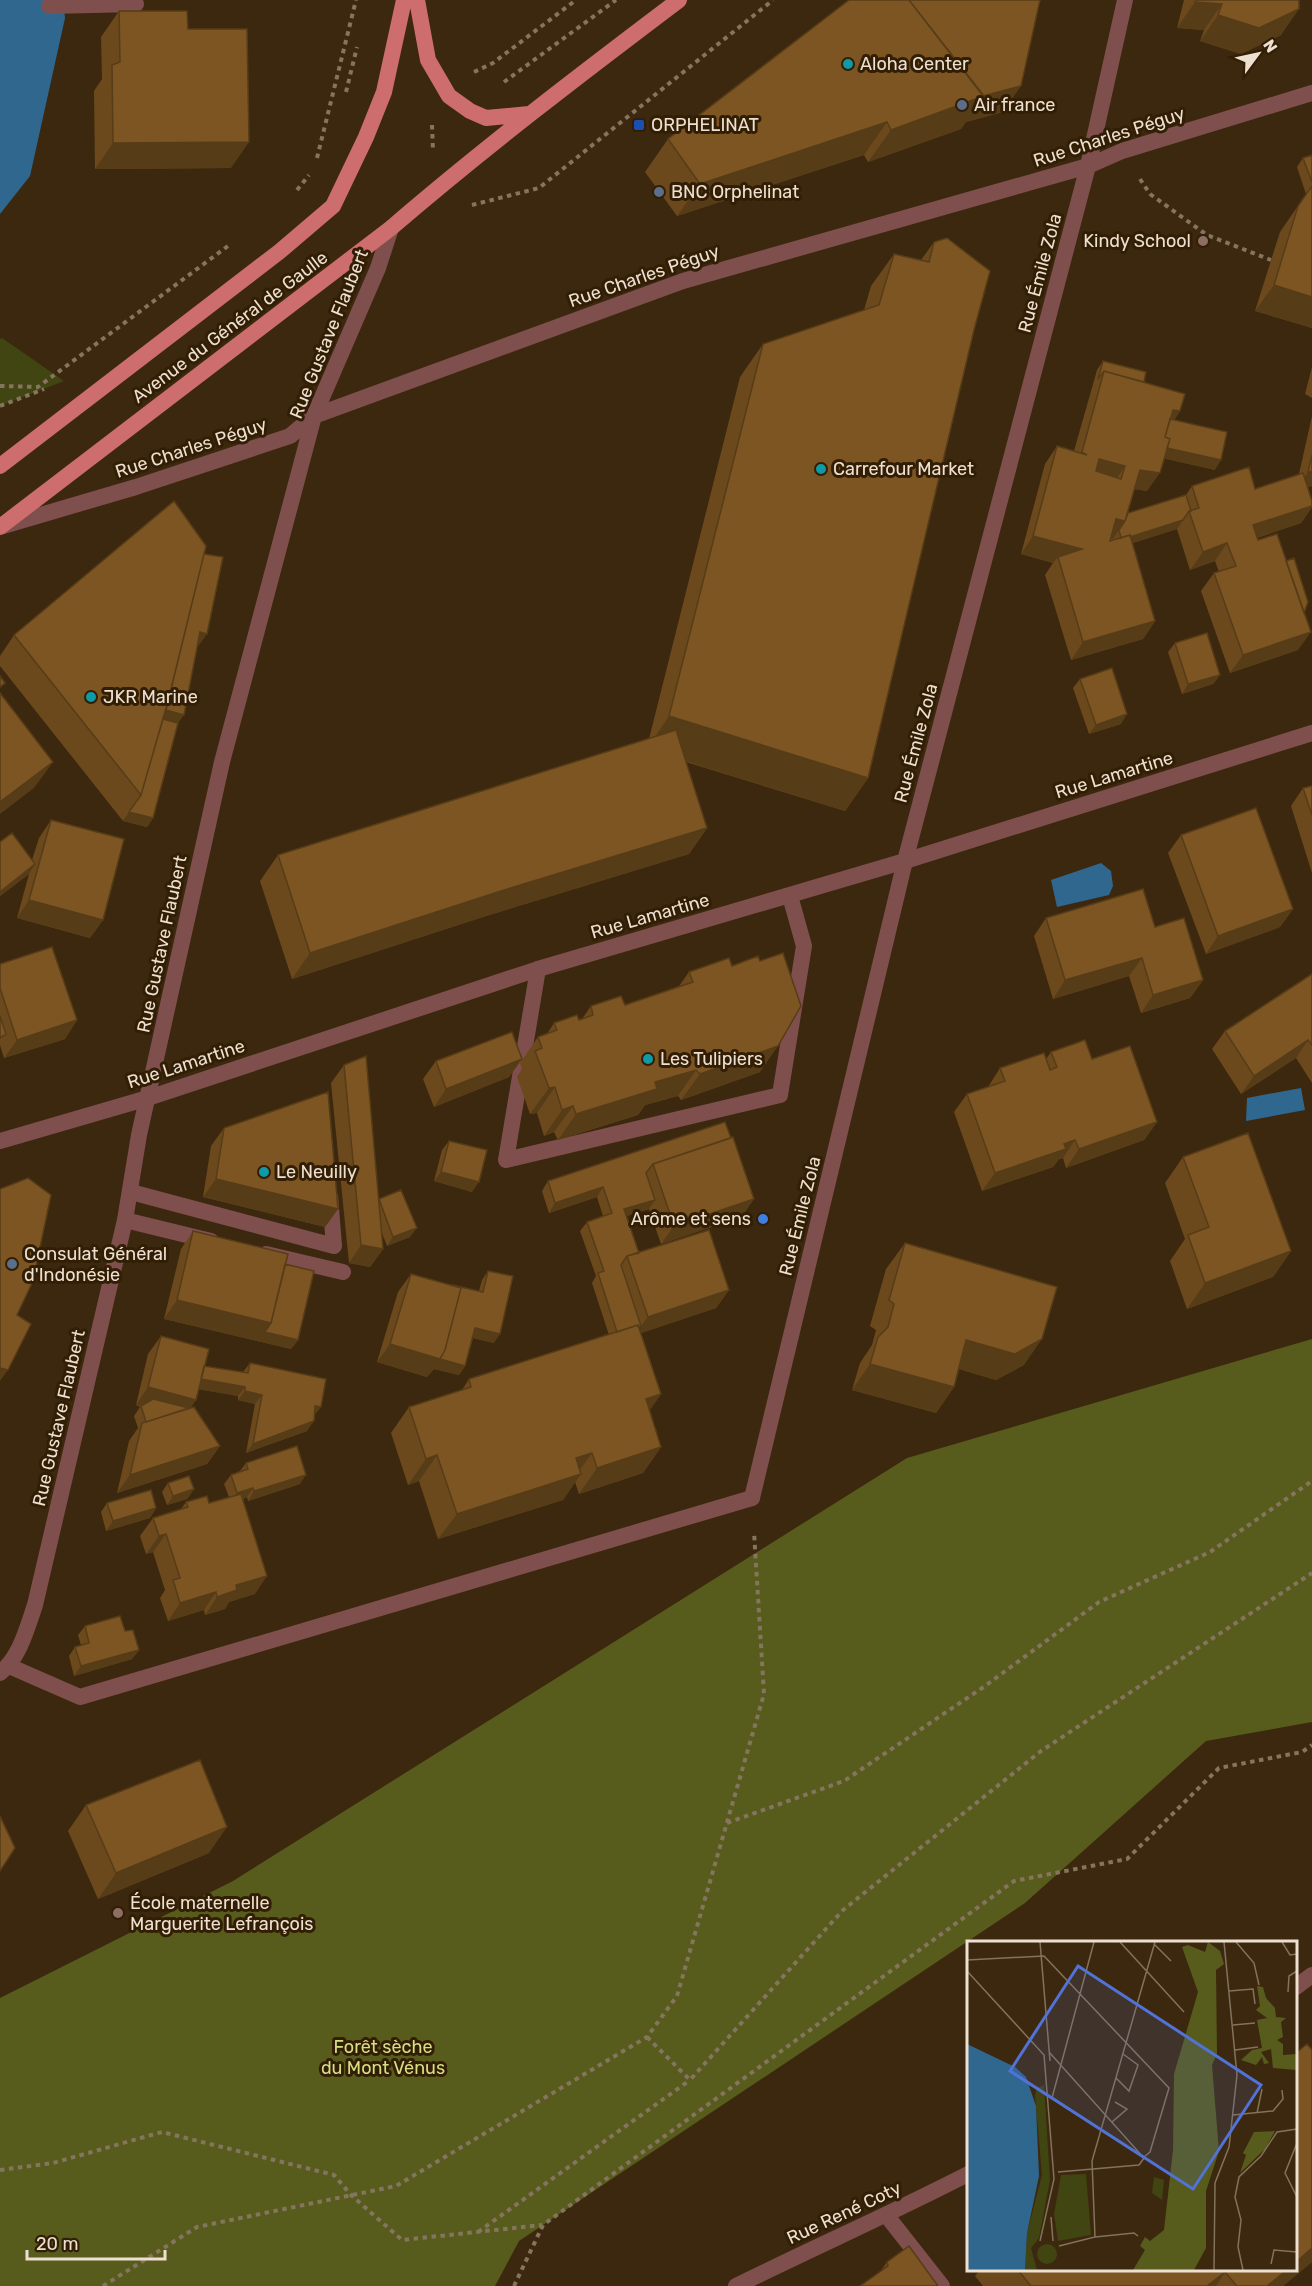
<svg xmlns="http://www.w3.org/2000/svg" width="1312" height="2286" font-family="Rubik,sans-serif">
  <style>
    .green { fill: #414511 }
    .forest { fill: #575c1d }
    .water { fill: #30678e }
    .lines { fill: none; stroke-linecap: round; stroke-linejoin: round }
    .path { stroke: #85745e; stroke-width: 4; stroke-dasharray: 4.5 4.5; stroke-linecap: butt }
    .service { stroke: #7f4f4e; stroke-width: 16 }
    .minor { stroke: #7f4f4e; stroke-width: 16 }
    .tertiary { stroke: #7f4f4e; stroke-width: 16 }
    .primary { stroke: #ce6d6e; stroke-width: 16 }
    .wall { fill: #6b491d }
    .shaded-wall { fill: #573c18 }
    .building { fill: #7c5522; stroke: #573c18; stroke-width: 1.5; fill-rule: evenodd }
    .culture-dot { fill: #0f9aa8; stroke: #321e04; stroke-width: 2 }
    .service-dot { fill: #5c6f8a; stroke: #321e04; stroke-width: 2 }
    .transit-dot { fill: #1a4fb4; stroke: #321e04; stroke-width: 2 }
    .education-dot { fill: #8d6e63; stroke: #321e04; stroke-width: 2 }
    .shop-dot { fill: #3f7fe0; stroke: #321e04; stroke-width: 2 }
    .labels { text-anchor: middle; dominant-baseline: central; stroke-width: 6; stroke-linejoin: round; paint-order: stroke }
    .poi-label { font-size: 18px; fill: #eee0d1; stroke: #321e04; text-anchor: start }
    .street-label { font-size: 18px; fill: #eee0d1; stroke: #321e04 }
    .park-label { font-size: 18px; fill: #d6df84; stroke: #321e04 }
    .inset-road { fill: none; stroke: #83725c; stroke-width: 1.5 }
    .view { fill: #5172d6; fill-opacity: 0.15; stroke: #5172d6; stroke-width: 3 }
    .inset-edge { fill: none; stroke: #eee0d1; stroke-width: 3 }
  </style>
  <rect width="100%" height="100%" fill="#3c280e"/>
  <path class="green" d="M2,338L64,381L0,406V339Z"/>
  <path class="forest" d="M1312,1339V1722L1206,1741L1025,1903L519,2241L495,2286H0V1998L233,1881L907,1458Z"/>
  <path class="water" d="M0,0H63L65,18L30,176L0,214Z
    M1101,863L1111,871L1113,886L1109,895L1057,907L1051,880Z
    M1301,1088L1305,1110L1246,1121L1247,1098Z"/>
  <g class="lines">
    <path class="path" d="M474,72L493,63L576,0
      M504,82L616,0
      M346,92L357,47
      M432,125L433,151
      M317,158L356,0
      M1140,179L1150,194L1207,235L1271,260
      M297,190L309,175
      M472,205L539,188L773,0
      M0,386L38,387L228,246
      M0,406L44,389
      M727,1823L844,1781L985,1686L1099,1602L1210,1552L1312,1481
      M647,2037L690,2080L843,1910L1041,1751L1312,1573
      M0,2170L53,2163L162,2132L334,2175L351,2195L402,2240L542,2225
      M478,2232L690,2080
      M103,2286L197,2227L396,2186L647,2037L677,1996L764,1694L754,1532
      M514,2286L543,2225L1014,1881L1127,1859L1219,1768L1302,1752L1312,1745"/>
    <path class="service" d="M49,6L136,4
      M538,969L506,1160L780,1095L804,946L790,896
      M131,1192L334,1246L330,1196
      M125,1220L211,1241
      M266,1254L343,1272
      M9,1666L80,1697L752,1498
      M887,2216L942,2286"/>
    <path class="minor" d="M3,526L136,487L290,436L314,416L683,281L1088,166L1122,151L1312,93
      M752,1498L905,861L1088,166L1125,0
      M0,1673C20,1657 27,1628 35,1605L125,1220L139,1135L222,762L314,416L378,268L391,228
      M1296,1987L1312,1975
      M736,2286C813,2248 892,2213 968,2174"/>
    <path class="tertiary" d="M0,1141L148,1098L538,969L905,861L1312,733"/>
    <path class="primary" d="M417,0L428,60L449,96L470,111L486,118L529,114
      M0,466L279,252L333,206L366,137L384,92L404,0
      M0,527L391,228C484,148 581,74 679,0"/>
  </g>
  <path class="wall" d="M1184,0H1299L1281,35L1241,54L1200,41L1204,30L1177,28Z
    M119,11L188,29L231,168L95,169L94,91L102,79L101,37Z
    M1003,112L966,122L961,129L868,162L864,155L677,216L645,172L668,139Z
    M1312,155V328L1255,311L1280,232L1306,194L1297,167L1303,158Z
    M934,242L974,330L868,778L845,811L686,762L707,828L689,854L483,917L292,979L260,881L278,855L649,739L740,377L763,344L864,310L871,286L894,254L921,260Z
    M1103,361L1144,382L1180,411L1174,420L1215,470L1164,458L1147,491L1134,489L1128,513L1186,495L1192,486L1255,489L1299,474L1312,416V486L1307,487L1312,501V507L1301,523L1257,538L1304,613L1298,650L1230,673L1201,591L1214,573L1219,572L1215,561L1190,570L1177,529L1132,543L1155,621L1143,639L1071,660L1045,575L1053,563L1021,554L1045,464L1057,446L1074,451L1097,370Z
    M1312,367V398L1305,394Z
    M204,554L197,647L153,818L147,827L123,821L0,666V656L14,635Z
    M1175,643L1220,675L1213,684L1182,694L1168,652Z
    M1080,679L1121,724L1089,734L1073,688Z
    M1312,786V873L1291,806L1303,788Z
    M51,820L103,920L90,938L17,918L29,874L0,896V842L32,860L39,838Z
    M1181,835L1293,909L1280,927L1206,954L1168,853Z
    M1046,918L1155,927L1203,980L1190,998L1141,1013L1129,976L1053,999L1034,936Z
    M0,964L77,1020L65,1039L4,1058L0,1045Z
    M689,972L760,1072L681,1100L678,1096L645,1105L638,1115L558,1140L554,1132L544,1136L537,1113L530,1114L517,1077L522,1069L520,1063L538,1037L547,1034L554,1023L582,1019L591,1006L625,1005L679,986Z
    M1312,974V1083L1296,1058L1241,1094L1212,1049L1225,1031Z
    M1051,1052L1092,1059L1157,1122L1144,1140L1066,1168L1063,1158L1059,1159L1053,1167L982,1191L954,1112L967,1094L988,1087L1000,1068L1046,1059Z
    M522,1059L509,1077L434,1107L423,1079L436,1061Z
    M344,1065L379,1199L410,1237L387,1246L382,1233L383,1249L370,1267L349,1263L331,1083Z
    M725,1122L754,1199L741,1217L661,1244L649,1209L626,1216L639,1253L729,1290L716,1308L641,1333L661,1394L649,1411L661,1447L643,1473L579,1494L575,1482L563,1500L438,1539L419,1481L408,1485L391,1433L409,1407L462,1390L469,1379L609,1335L592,1283L596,1276L580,1231L587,1222L603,1216L597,1197L549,1213L542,1191L548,1181Z
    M224,1128L338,1209L325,1227L203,1197L211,1146Z
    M449,1141L472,1192L434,1181L442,1150Z
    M1183,1157L1291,1251L1273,1277L1187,1309L1170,1261L1185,1239L1165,1183Z
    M193,1231L285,1264L298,1340L291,1349L164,1319L181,1249Z
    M905,1243L1024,1365L996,1380L959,1369L954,1387L936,1413L852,1390L860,1363L872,1345L876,1330L870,1326L886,1269Z
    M488,1271L494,1343L473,1338L465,1366L459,1375L434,1369L427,1377L377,1362L398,1292L411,1274L452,1285L479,1291L482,1280Z
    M161,1336L204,1366L243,1372L250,1363L314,1416L307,1431L246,1453L255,1404L238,1400V1396L198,1389L196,1400L190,1408L220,1446L207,1464L117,1493L129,1441L138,1428L134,1416L140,1407L136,1405L148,1354Z
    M246,1463L300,1484L248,1501L247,1497L243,1499L255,1594L229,1602L225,1609L205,1615L204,1610L168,1621L160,1598L165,1590L153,1552L146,1554L140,1536L153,1518L181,1509L186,1502L209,1503L229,1497L224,1484L231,1475L240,1471Z
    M168,1483L194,1489L187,1499L167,1505L162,1492Z
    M107,1503L156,1508L150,1518L106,1531L101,1512Z
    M85,1626L125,1631L139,1650L132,1659L74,1676L69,1656L75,1647L81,1645L78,1635Z
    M86,1805L209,1853L98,1899L68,1831Z
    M1312,2050V2262L1283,2286H983L975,2276L980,2270H1296Z
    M887,2262L938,2286L880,2272Z"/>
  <path class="shaded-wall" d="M1195,2L1222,4L1204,30L1177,28Z
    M1299,9L1281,35L1241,54L1200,41L1218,15Z
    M1021,86L1003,112L966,122L961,129L868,162L891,130L975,98Z
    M887,122L864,155L677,216L700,184Z
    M249,142L231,168L95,169L113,143Z
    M1274,285L1312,297V328L1255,311Z
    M1173,410L1180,411L1168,430Z
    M1159,446L1221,460L1215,470L1152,456Z
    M1099,459L1125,466L1112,485L1086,477Z
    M1140,470L1160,473L1147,491L1127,488Z
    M1312,471V486L1296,490L1308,472Z
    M1312,506V507L1301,523L1240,543L1253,525Z
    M1116,519L1125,521L1113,539L1103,537Z
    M1183,520L1177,529L1115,549L1122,539Z
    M1033,536L1082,549L1058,557L1053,563L1021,554Z
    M1227,543L1215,561L1190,570L1203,552Z
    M1155,621L1143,639L1071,660L1083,642Z
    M200,632L207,634L194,652Z
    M1311,632L1298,650L1230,673L1243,655Z
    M1220,675L1213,684L1182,694L1188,684Z
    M163,709L184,715L171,733L154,728Z
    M1127,714L1121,724L1089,734L1096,725Z
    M669,716L868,778L845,811L647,749Z
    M53,762L34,788L0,814V802Z
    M129,812L153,818L147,827L123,821Z
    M707,828L689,854L483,917L292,979L310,953L501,891Z
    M35,864L29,874L0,896V892Z
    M29,900L103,920L90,938L17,918Z
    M1293,909L1280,927L1206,954L1218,936Z
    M1142,958L1129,976L1053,999L1065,980Z
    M1203,980L1190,998L1141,1013L1153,995Z
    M77,1020L65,1039L4,1058L17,1040Z
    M1308,1040L1296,1058L1241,1094L1254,1076Z
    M778,1046L760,1072L681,1100L700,1074Z
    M522,1059L509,1077L434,1107L446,1089Z
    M696,1070L678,1096L645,1105L638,1115L558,1140L576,1114L655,1082Z
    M555,1087L537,1113L530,1114L549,1088Z
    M573,1106L554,1132L544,1136L562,1110Z
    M1157,1122L1144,1140L1066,1168L1079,1149Z
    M1075,1140L1063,1158L1059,1159L1053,1167L982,1191L995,1173Z
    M441,1172L479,1182L472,1192L434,1181Z
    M216,1179L338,1209L325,1227L203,1197Z
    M603,1187L597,1197L549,1213L555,1203Z
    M754,1199L741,1217L661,1244L674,1226Z
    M655,1200L649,1209L618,1219L624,1209Z
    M417,1228L410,1237L387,1246L393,1237Z
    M361,1245L383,1249L370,1267L349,1263Z
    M1291,1251L1273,1277L1187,1309L1205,1283Z
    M729,1290L716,1308L612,1343L618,1334L641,1326L648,1317Z
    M177,1300L271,1323L298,1340L291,1349L164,1319Z
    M475,1328L500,1334L494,1343L469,1337Z
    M1042,1339L1024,1365L996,1380L948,1366L966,1340Z
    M390,1344L465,1366L459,1375L434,1369L427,1377L377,1362Z
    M870,1364L954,1387L936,1413L852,1390Z
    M0,1368L8,1370L0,1381Z
    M198,1379L245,1387L238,1396L191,1388Z
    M148,1387L196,1400L184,1417H182L136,1405Z
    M245,1391L262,1395L255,1404L238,1400Z
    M661,1394L643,1420L646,1399Z
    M315,1406L321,1407L314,1416Z
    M314,1421L307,1431L246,1453L253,1444Z
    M220,1446L207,1464L117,1493L130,1475Z
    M661,1447L643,1473L579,1494L597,1468Z
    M592,1453L576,1475L581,1474L563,1500L438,1539L457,1514L576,1458Z
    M437,1455L419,1481L408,1485L426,1459Z
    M306,1475L300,1484L248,1501L254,1491Z
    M253,1488L247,1497L231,1503L237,1493Z
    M194,1489L187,1499L167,1505L173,1496Z
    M156,1508L150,1518L106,1531L113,1521Z
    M166,1534L153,1552L146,1554L159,1536Z
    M267,1576L255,1594L229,1602L225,1609L205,1615L217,1597L236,1585Z
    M216,1592L204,1610L168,1621L180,1603Z
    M139,1650L132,1659L74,1676L81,1666Z
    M227,1827L209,1853L98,1899L116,1873Z
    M1312,2248V2262L1283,2286H1267L1287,2270H1296V2262Z
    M1225,2272L1216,2286H1207Z"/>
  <path class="building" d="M849,0H909L984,96L891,130L887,122L700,184L668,139Z
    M909,0H1040L1021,86L983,96Z
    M1196,0H1299V9L1259,28L1218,15L1222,4L1195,2Z
    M119,11H187L188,29H247L249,142L113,143L112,65L120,62Z
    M1312,155V182L1303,158Z
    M1312,186V297L1274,285L1298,206Z
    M947,238L990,271L974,330L868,778L669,716L763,344L879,305L894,254L929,262L934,242Z
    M1103,361L1146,372L1144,382L1104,371L1098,379Z
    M1104,371L1185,394L1180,411L1173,410L1165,437L1170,439L1160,473L1140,470L1125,521L1116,519L1110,541L1130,535L1155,621L1083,642L1058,557L1082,549L1033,536L1057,446L1087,455L1082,452ZM1099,459L1125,466L1121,479L1096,471Z
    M1170,419L1227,432L1221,460L1167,448L1170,439L1165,437Z
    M1312,455V471L1308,472Z
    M1249,467L1255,489L1303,473L1312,501V506L1253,525L1258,540L1277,534L1311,632L1243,655L1214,573L1236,566L1227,543L1203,552L1189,511L1199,508L1192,486Z
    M1186,495L1191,511H1189L1183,520L1130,537V535L1121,538L1119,530L1125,521L1128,513Z
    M174,501L206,546L168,701L141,795L14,635Z
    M204,554L223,557L207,634L200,632L184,715L166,710Z
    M1294,558L1308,602L1304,613L1286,561Z
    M1207,633L1220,675L1188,684L1175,643Z
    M1112,668L1127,714L1096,725L1080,679Z
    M0,676L5,683L0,687Z
    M0,693L53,762L0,802Z
    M163,719L178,723L153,818L129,812L141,795Z
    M676,730L707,828L501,891L310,953L278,855Z
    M1312,786V815L1303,788Z
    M1256,808L1293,909L1218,936L1181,835Z
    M51,820L124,839L103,920L29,900Z
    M12,833L35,864L0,892V842Z
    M1143,889L1155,927L1184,918L1203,980L1153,995L1142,958L1065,980L1046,918Z
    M52,947L77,1020L17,1040L0,988V964Z
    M783,953L801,1006L778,1046L700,1074L696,1070L655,1082L657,1089L576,1114L573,1106L562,1110L555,1087L549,1088L535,1051L542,1048L538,1037L557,1030L554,1023L577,1015L579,1020L593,1015L591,1006L621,996L625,1005L693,982L689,972L729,958L732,966L758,956L760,961Z
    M1312,974V1045L1308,1040L1254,1076L1225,1031Z
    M0,1016L6,1034L0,1038Z
    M512,1032L522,1059L446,1089L436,1061Z
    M1085,1040L1092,1059L1130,1046L1157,1122L1079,1149L1075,1140L1064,1144L1066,1149L995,1173L967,1094L1005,1081L1000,1068L1044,1053L1050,1070L1057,1067L1051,1052Z
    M366,1056L383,1249L361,1245L344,1065Z
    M328,1092L338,1209L216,1179L224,1128Z
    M725,1122L731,1138L653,1164L646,1173L655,1200L624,1209L639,1253L627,1256L621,1265L641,1326L638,1327V1325L617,1332L598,1273L604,1271L587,1222L612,1213L603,1187L555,1203L548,1181Z
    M1248,1133L1291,1251L1205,1283L1188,1235L1209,1227L1183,1157Z
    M733,1137L754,1199L674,1226L653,1164Z
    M449,1141L487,1150L479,1182L441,1172Z
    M28,1178L51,1195L33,1281L17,1315L31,1324L8,1370L0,1368V1189Z
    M401,1190L417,1228L393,1237L379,1199Z
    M709,1230L729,1290L648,1317L627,1256Z
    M193,1231L288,1254L271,1323L177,1300Z
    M905,1243L1057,1287L1042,1339L1015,1354L966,1340L954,1387L870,1364L878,1337L888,1327L894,1304L889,1300Z
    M285,1264L314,1271L298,1340L265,1332L271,1323Z
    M488,1271L513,1276L500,1334L475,1328L465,1366L440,1359L445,1350L461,1288L452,1285L483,1292Z
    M411,1274L461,1288L445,1350L440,1359L390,1344Z
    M638,1325L661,1394L646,1399L661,1447L597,1468L592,1453L576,1458L581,1474L457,1514L437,1455L426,1459L409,1407L471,1387L469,1379Z
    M161,1336L209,1349L196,1400L148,1387Z
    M250,1363L326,1379L321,1407L315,1406L314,1421L253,1444L262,1395L245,1391V1387L201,1379L204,1366L248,1373Z
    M153,1399L189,1408L146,1422L141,1406Z
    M194,1407L220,1446L130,1475L142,1423Z
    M297,1446L306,1475L254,1491L253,1488L237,1493L231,1475L248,1469L246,1463Z
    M189,1476L194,1489L173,1496L168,1483Z
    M151,1490L156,1508L113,1521L107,1503Z
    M241,1494L267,1576L236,1585L237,1590L217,1597L216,1592L180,1603L173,1580L180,1578L166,1534L159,1536L153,1518L188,1507L186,1502L207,1496L209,1503Z
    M120,1616L125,1631L133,1630L139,1650L81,1666L75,1647L89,1643L85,1626Z
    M200,1760L227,1827L116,1873L86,1805Z
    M0,1816L15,1848L0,1871Z
    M1307,2044L1312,2050V2248L1296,2262V2053Z
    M909,2246L938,2286H860L888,2266L887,2262Z
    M1018,2270H1287L1267,2286H1237L1225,2272L1207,2286H1031Z"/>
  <g class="culture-dot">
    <circle cx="848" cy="64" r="6"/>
    <circle cx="821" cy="469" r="6"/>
    <circle cx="91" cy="697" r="6"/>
    <circle cx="648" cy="1059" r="6"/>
    <circle cx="264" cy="1172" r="6"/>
  </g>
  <g class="service-dot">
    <circle cx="962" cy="105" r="6"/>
    <circle cx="659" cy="192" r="6"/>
    <circle cx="12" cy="1264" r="6"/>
  </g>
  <rect class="transit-dot" x="633" y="119" width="12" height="12" rx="3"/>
  <g class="education-dot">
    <circle cx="1203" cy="241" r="6"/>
    <circle cx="118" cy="1913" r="6"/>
  </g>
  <circle class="shop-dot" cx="763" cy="1219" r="6"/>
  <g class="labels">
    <g class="poi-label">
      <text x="860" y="64">Aloha Center</text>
      <text x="974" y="105">Air france</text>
      <text x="651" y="125">ORPHELINAT</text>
      <text x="671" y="192">BNC Orphelinat</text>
      <text x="1191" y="241" text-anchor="end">Kindy School</text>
      <text x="833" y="469">Carrefour Market</text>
      <text x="103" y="697">JKR Marine</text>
      <text x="660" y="1059">Les Tulipiers</text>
      <text x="276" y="1172">Le Neuilly</text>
      <text x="751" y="1219" text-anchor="end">Arôme et sens</text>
      <text x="24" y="1254">Consulat Général<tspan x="24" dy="21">d'Indonésie</tspan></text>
      <text x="130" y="1903">École maternelle<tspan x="130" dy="21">Marguerite Lefrançois</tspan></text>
    </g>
    <g class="street-label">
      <text transform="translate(1109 137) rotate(-18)">Rue Charles Péguy</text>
      <text transform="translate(1040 273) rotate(-75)">Rue Émile Zola</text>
      <text transform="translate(644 276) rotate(-19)">Rue Charles Péguy</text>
      <text transform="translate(230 327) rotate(-37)">Avenue du Général de Gaulle</text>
      <text transform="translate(329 334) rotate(-68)">Rue Gustave Flaubert</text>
      <text transform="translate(191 448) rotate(-18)">Rue Charles Péguy</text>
      <text transform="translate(916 743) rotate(-75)">Rue Émile Zola</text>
      <text transform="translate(1114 775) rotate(-17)">Rue Lamartine</text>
      <text transform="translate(650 916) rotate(-16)">Rue Lamartine</text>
      <text transform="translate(162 944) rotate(-78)">Rue Gustave Flaubert</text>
      <text transform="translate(186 1064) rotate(-18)">Rue Lamartine</text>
      <text transform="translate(800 1216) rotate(-76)">Rue Émile Zola</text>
      <text transform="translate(59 1418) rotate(-77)">Rue Gustave Flaubert</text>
      <text transform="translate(844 2213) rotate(-25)">Rue René Coty</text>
    </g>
    <g class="park-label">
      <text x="383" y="2047">Forêt sèche<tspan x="383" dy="21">du Mont Vénus</tspan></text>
    </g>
  </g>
  <g transform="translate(967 1941)">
    <rect width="330" height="330" fill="#3c280e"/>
    <path d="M77,144L83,239L72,297L64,307L70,329H58L60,292L75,234L68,154L70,147ZM119,233L124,294L91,300L87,273L94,234ZM187,236L197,239L195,259L185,252ZM70 313a10 10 0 1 1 20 0a10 10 0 1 1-20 0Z" fill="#414511"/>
    <path d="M241,1L253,10L257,23L249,29L250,113L245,124L252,210L239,250V307L227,329H166L178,309L173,305L178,296L183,300L197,289L206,209L207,133L231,51L215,6L221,4L238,11ZM290,45L296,46L299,57L308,67L309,76L319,77L314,81L316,96L310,99L316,103V114L330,113V129L306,127L304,108L294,111L302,122L297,123L295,116L289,124L274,119L285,109L295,107L290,79L300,77L289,69L293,65ZM308,190L298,208L273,232L279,214L276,212L287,191Z" fill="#575c1d"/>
    <path d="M0,103L48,126L59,136L69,165L72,235L60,292L58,329H0Z" fill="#30678e"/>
    <path class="inset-road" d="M73,1L83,120M153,1L217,71M269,1L287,22L292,44M315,1L323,14L330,13M187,3L204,20M0,19L77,15L202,147L183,211L177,216M0,30L77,114L87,238L73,300M262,50L286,48L288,63M321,51L322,35L330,30M266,84L288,82M268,109L291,106M82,111L177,217L172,224L91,231M149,137L162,150L171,124L156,113M85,157L127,1M290,172L295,148M266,174L306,170L316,158L315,149M145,181L160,168L148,161M330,202L318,232L330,256M84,276L86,300M128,296L167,292L171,295M92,305L128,296L125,220L188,1M304,323L307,309L330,311M247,329L248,242L262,206L270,134L257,1M276,329L271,306L274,279L268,256L272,236L294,215L310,191L330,188"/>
    <path class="view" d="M111,25L294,144L226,248L43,130Z"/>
    <rect width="330" height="330" class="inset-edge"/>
  </g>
  <g transform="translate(1258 54) rotate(57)" stroke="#321e04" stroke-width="4.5" paint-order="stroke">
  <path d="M0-4.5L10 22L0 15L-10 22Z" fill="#eee0d1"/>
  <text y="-9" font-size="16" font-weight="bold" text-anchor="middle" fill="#eee0d1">N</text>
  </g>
  <path d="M27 2250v9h138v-9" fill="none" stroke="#eee0d1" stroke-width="3"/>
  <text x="36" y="2250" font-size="18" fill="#eee0d1" stroke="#321e04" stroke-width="4.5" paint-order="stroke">20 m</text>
</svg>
